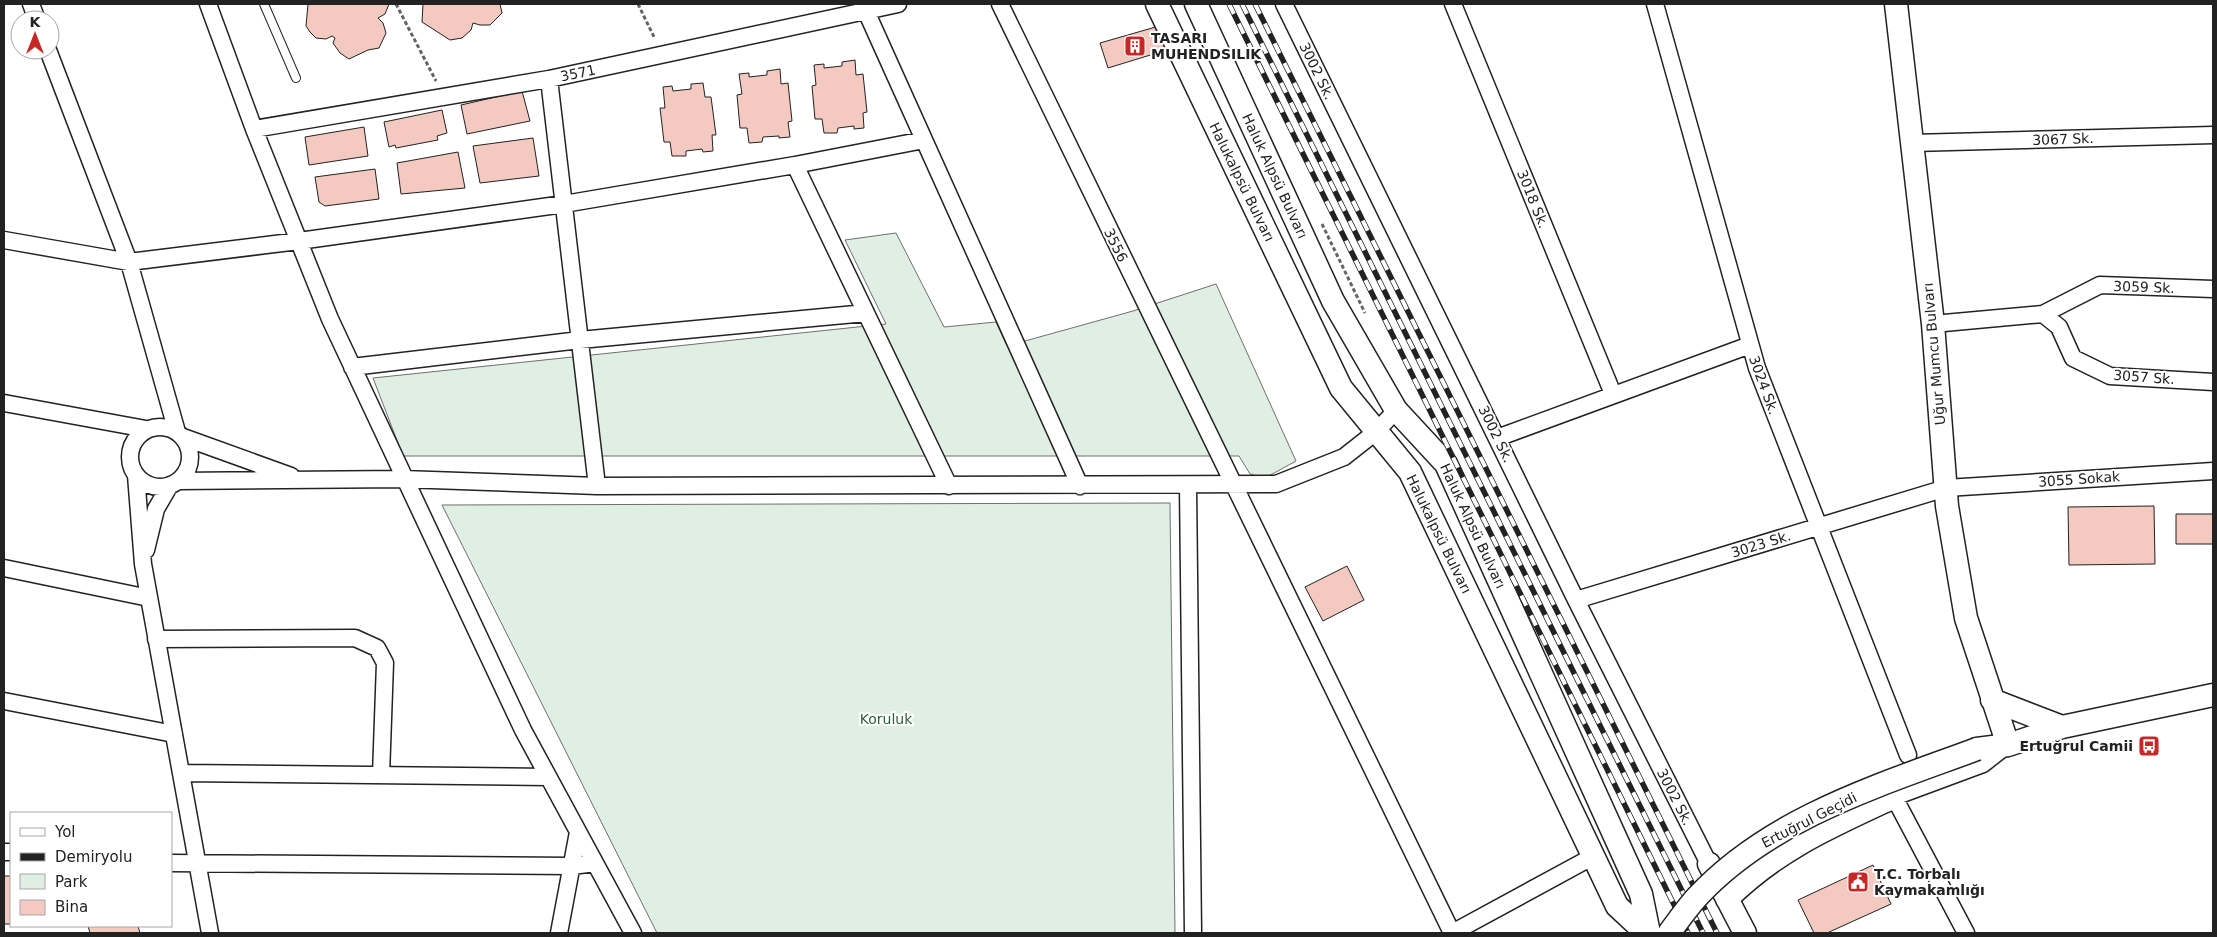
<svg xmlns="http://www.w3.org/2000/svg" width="2217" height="937" font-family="'DejaVu Sans',sans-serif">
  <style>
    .green { fill: #e0efe3; stroke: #6f6f6f }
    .building { fill: #f3c9c0; stroke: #222 }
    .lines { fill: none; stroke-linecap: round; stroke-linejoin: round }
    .lane-casing { stroke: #222; stroke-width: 10 }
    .street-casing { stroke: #222; stroke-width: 19 }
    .secondary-casing { stroke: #222; stroke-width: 25 }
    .path { stroke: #646464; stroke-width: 3; stroke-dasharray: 4 2.5; stroke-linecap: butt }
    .lane { stroke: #fff; stroke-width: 8 }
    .street { stroke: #fff; stroke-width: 16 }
    .secondary { stroke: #fff; stroke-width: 22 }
    .rail-casing { stroke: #222; stroke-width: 5.5 }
    .rail { stroke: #fff; stroke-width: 4; stroke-dasharray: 11; stroke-linecap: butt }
    .secondary-bridge-casing { stroke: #222; stroke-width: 25; stroke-linecap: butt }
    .secondary-bridge { stroke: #fff; stroke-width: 22 }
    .labels { text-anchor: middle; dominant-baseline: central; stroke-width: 4; stroke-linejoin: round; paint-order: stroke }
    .poi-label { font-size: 14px; font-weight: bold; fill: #222; stroke: #fff; text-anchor: start }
    .street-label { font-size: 14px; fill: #222; stroke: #fff }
    .park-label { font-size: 14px; fill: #2f5e38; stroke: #fff }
  </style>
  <rect width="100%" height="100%" fill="#fff"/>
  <path class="green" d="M896,233L944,327L996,322L1007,346L1133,311L1216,284L1296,461L1265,478L1250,474L1239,456H403L373,378L886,324L845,240Z
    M1170,503L1175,933H657L442,505Z"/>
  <path class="building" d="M308,4H389L385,14L378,18L383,23L386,33L379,48L368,50L349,59L340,53L333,43L335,38L332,36L326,39L316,38L310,32L306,26Z
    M423,4H500L502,13L490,25H480L473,23L471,30L462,38L450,40L422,22Z
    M1159,26L1170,49L1108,68L1100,43Z
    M855,60L856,75L863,74L867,112L863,113L864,128L854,129V126L838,128L837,133H824L822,119H815L812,86L816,85L814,65L824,64V68L842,66V62Z
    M780,69L781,84L788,83L792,121L788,122L790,137L779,138V136L763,137L762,142L749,143L747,128H740L737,95L742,94L739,74L749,73V77L767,75V71Z
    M703,83L705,97H711L716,135H712L713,151L703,152L702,149L686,151V156H672L670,142H664L660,108H665L663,87L672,86L673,91L691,89V84Z
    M522,91L530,121L467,134L461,105Z
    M442,110L447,133L437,136L438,140L396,148L395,145L389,147L384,122Z
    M364,127L368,156L309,165L305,137Z
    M533,138L539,176L480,183L473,146Z
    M458,152L465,188L401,194L397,163Z
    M375,169L379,199L325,206L319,202L315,177Z
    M2154,506L2155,564L2069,565L2068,507Z
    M2176,514H2213V544H2176Z
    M1347,566L1364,600L1323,621L1305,587Z
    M1873,865L1891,904L1827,933H1814L1798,900Z
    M4,876H11V924H4Z
    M88,926H138L140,933H90Z"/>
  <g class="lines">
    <g class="lane-casing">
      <path id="lane" d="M264,4L296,78"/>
    </g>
    <g class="street-casing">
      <path id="street" d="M31,4L37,20
        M208,4L254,129L330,319L523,730L633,933
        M1000,4L1452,933
        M1284,4L1576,600L1709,864
        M1453,4L1613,394
        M1655,4L1757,368L1908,755
        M866,11L1080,486
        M48,50L129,262L177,432
        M549,79L597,486
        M254,129L549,79L898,4
        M1913,143L2213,135
        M795,165L949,486
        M4,240L129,262L299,241L564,204L795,165L924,140
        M2043,314L2059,327L2073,358L2110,376L2213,382
        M1933,324L2043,314L2100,285L2213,289
        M352,367L580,340L866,313
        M4,403L146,429
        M130 457a30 30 0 1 1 60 0a30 30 0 1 1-60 0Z
        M183,437L291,476
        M1497,438L1750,345
        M136,475L143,564L210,933
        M178,481L403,479L597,486L1276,484L1344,457L1377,431L1396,410
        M1188,486L1193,933
        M146,550L156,509L170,485
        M4,568L149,598
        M1576,600L1946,488L2213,471
        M156,639L355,638L377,648L385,663L381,775
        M4,701L174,734
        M181,773L548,777
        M4,852H11
        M171,863L572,866L595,863
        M559,933L578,832
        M1452,933L1592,857
        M1966,933L1894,797L1983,764L2006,746"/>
    </g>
    <g class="secondary-casing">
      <path id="secondary" d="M1157,4L1341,388L1410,472L1617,906L1646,933
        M1196,4L1333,301L1396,410L1446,464L1641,894L1649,933
        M1896,4L1933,324L1947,506L1966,618L2008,745
        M1992,700L2062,727
        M1977,749L2008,745L2062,727L2213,695
        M1709,864L1745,933
        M1727,899C1779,848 1830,827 1894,797"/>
    </g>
    <path class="path" d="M396,4L436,81
      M638,4L655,39
      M1322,224L1365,313"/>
    <use href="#lane" class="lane"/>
    <use href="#street" class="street"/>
    <use href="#secondary" class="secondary"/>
    <g class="rail-casing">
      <path id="rail" d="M1229,4L1688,933
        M1242,4L1703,933
        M1255,4L1717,933"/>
    </g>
    <use href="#rail" class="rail"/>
    <g class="secondary-bridge-casing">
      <path id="secondary-bridge" d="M1669,933C1678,921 1687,908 1697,897C1770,818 1880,785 1977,749"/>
    </g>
    <use href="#secondary-bridge" class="secondary-bridge"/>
  </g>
  <defs>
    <g id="building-square" transform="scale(1.125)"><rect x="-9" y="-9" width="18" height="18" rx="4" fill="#c62828" stroke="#fff"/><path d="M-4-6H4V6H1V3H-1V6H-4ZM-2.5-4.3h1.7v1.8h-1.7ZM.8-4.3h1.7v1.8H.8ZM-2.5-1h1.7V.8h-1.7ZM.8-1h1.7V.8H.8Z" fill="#fff"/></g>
    <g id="bus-square" transform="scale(1.125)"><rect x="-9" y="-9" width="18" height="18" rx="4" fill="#c62828" stroke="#fff"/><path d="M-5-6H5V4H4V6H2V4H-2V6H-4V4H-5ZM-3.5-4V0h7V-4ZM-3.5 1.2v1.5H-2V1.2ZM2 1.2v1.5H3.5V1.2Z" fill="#fff"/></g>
    <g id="civic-square" transform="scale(1.125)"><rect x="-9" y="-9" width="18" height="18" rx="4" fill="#c62828" stroke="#fff"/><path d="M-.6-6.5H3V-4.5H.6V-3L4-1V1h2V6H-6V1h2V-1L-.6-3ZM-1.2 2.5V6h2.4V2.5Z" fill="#fff"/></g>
  </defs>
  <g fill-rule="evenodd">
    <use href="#building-square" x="1135" y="46"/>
    <use href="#bus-square" x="2149" y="746"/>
    <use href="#civic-square" x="1858" y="882"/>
  </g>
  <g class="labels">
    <g class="poi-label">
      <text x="1151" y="38">TASARI<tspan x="1151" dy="16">MUHENDSILIK</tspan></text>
      <text x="2133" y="746" text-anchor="end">Ertuğrul Camii</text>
      <text x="1874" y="874">T.C. Torbalı<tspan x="1874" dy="16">Kaymakamlığı</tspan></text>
    </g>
    <g class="street-label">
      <text transform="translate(1317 71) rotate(64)">3002 Sk.</text>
      <text transform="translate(578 73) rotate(-12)">3571</text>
      <text transform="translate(2063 139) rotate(-2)">3067 Sk.</text>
      <text transform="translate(1275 176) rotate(65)">Haluk Alpsü Bulvarı</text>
      <text transform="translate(1242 182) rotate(64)">Halukalpsü Bulvarı</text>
      <text transform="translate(1533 199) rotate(68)">3018 Sk.</text>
      <text transform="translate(1116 245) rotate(64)">3556</text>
      <text transform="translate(2144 287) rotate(2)">3059 Sk.</text>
      <text transform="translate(1934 354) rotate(-95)">Uğur Mumcu Bulvarı</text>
      <text transform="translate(2144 377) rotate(4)">3057 Sk.</text>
      <text transform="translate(1764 385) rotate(70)">3024 Sk.</text>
      <text transform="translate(1496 434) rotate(64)">3002 Sk.</text>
      <text transform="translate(2079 479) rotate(-4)">3055 Sokak</text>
      <text transform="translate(1473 526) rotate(65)">Haluk Alpsü Bulvarı</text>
      <text transform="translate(1439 534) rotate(64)">Halukalpsü Bulvarı</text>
      <text transform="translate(1761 544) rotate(-17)">3023 Sk.</text>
      <text transform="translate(1675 797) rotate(63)">3002 Sk.</text>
      <text transform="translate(1809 820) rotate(-27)">Ertuğrul Geçidi</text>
    </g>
    <g class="park-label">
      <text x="886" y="719">Koruluk</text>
    </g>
  </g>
  <rect width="2217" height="937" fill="none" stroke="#222222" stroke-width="10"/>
  <rect x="10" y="812" width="162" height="115" fill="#ffffff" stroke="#a7a7a7"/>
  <rect x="20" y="828" width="25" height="8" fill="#ffffff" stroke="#a7a7a7"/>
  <text x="55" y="837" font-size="15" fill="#222222">Yol</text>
  <rect x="20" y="853" width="25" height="8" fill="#222222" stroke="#a7a7a7"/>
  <text x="55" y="862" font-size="15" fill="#222222">Demiryolu</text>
  <rect x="20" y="874" width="25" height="15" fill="#e0efe3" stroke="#a7a7a7"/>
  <text x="55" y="887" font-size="15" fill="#222222">Park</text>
  <rect x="20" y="900" width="25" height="15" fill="#f3c9c0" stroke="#a7a7a7"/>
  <text x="55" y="912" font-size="15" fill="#222222">Bina</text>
  <g transform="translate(35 35)"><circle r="24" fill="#ffffff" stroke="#a7a7a7"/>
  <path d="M0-4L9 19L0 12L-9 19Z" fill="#c62828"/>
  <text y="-8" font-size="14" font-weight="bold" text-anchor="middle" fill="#222222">K</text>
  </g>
</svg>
